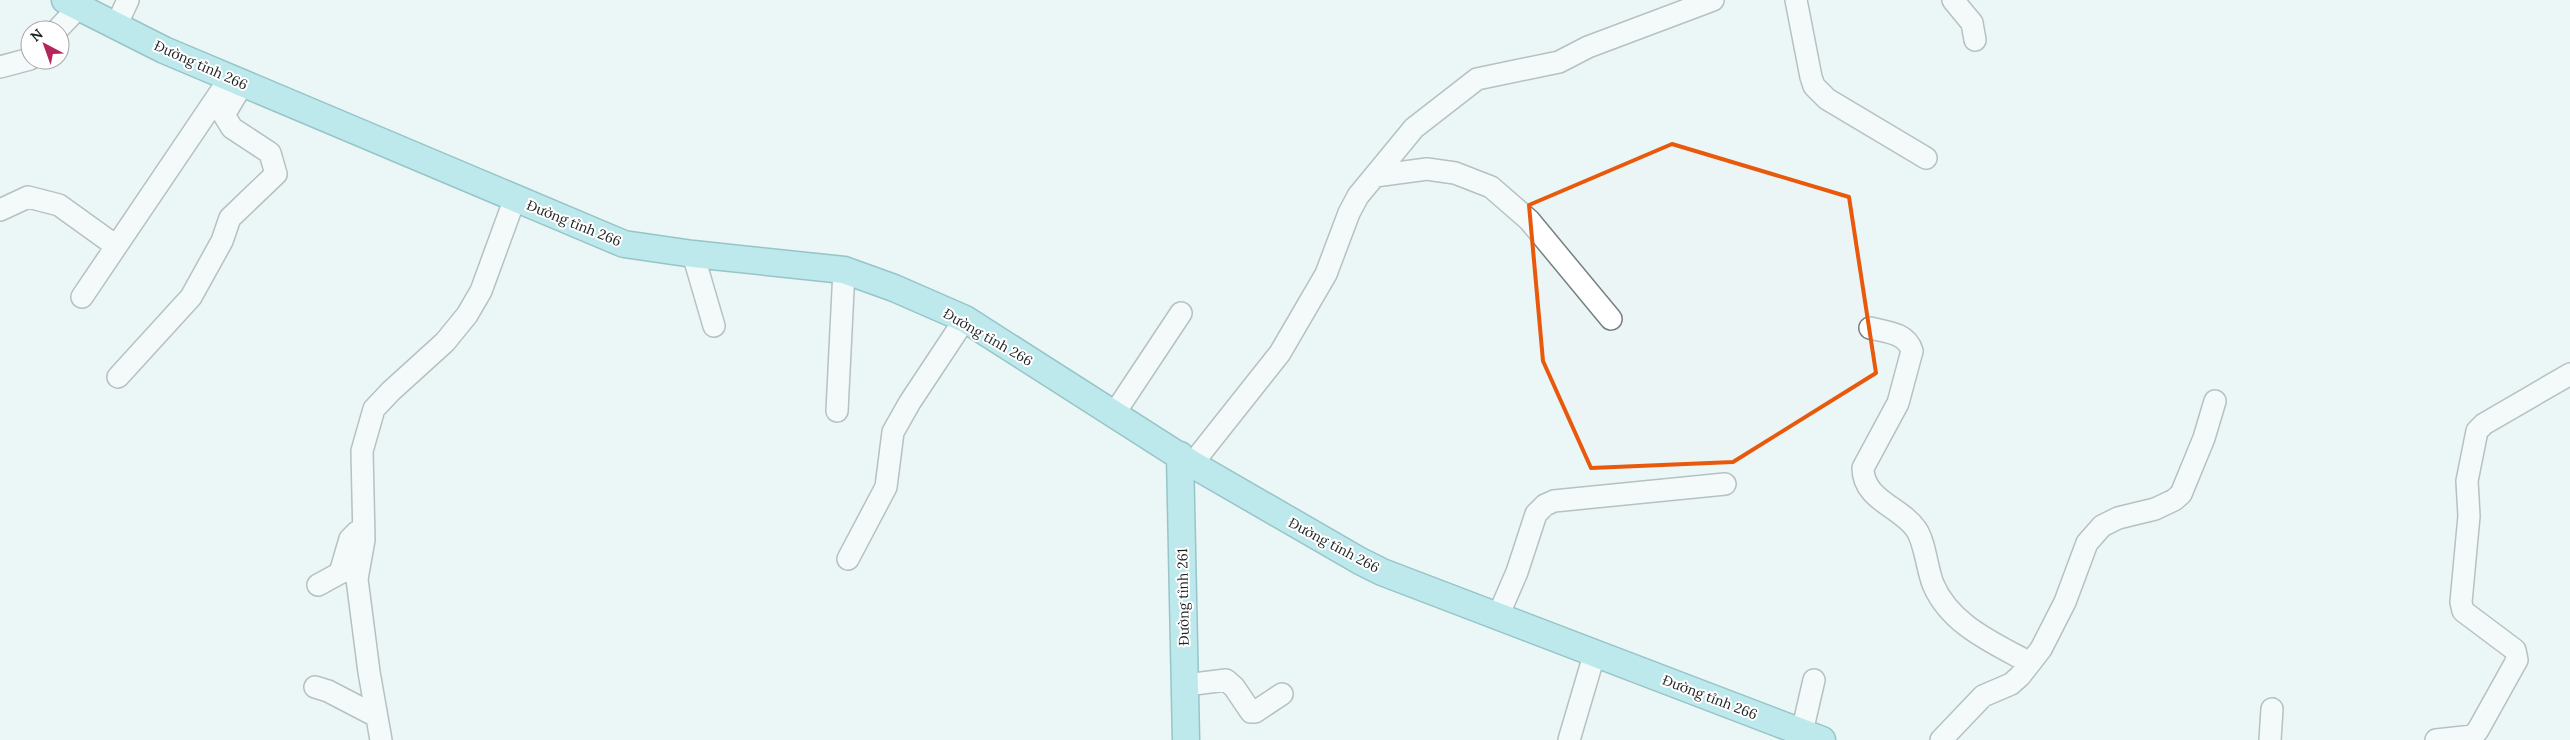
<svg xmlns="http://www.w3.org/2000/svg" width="2570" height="740" font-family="Lora,serif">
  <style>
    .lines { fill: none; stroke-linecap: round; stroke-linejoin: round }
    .minor-casing { stroke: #768080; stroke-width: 24 }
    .major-casing { stroke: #2f8991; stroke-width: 29 }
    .minor { stroke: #fff; stroke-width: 21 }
    .major { stroke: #88dae1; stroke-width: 26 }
    .marked { fill: none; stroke: #e8590c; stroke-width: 4; stroke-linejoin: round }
    .labels { text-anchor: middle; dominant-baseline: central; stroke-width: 4; stroke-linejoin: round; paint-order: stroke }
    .street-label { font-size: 14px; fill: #1e2122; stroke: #fff }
  </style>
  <rect width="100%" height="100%" fill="#ebf5f6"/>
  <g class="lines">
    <g class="minor-casing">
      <path id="minor" d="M1796,0L1811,77L1814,86L1827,99L1926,158
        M1953,0L1972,23L1975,40
        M116,26L128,0
        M57,30L79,7
        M0,67L30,59
        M1375,176L1427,169L1455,173L1491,187L1529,220L1611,319
        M0,210L28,197L59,205L116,246
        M693,254L714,326
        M82,297L230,78
        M1870,328C1887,332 1907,333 1912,351L1898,403L1863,468C1863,500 1901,507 1916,529C1925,542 1927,569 1933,584C1950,625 1994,643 2030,663
        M118,377L191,297L222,241L230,218L276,174L270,153L232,128L224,115L243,83
        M837,411L844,270
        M1114,414L1181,313
        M1192,464L1280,353L1326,274L1349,213L1358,196L1414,128L1477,79L1559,62L1588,47L1713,0
        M848,559L886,487L893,432L910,402L965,319
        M318,585L340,573L350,539L357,532
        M1498,616L1517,572L1536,514L1545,505L1554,501L1725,484
        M1186,685L1226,680L1234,687L1251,712H1255L1282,694
        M315,687L328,691L376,716
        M1802,732L1814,680
        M381,740L369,672L357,579L364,540L362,451L374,409L391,391L445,342L467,315L481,291L515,198
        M1569,740L1595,652
        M1941,740L1983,696L2011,684L2020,676L2041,649L2065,602L2087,543L2102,526L2118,518L2155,509L2174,500L2181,494L2204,438L2215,401
        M2270,740L2272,709
        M2436,740L2473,736L2478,730L2517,660L2515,650L2463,611L2461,602L2469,516L2467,481L2477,431L2484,424L2570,374"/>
    </g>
    <g class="major-casing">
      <path id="major" d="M65,0L164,50L624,244L693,254L844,270L894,288L965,319L1192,464L1360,561L1382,572L1822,740
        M1180,455L1186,740"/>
    </g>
    <use href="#minor" class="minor"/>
    <use href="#major" class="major"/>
  </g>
  <path d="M0 0H2570V740H0ZM1672,144L1849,197L1876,373L1733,462L1591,468L1543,361L1529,205Z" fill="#ebf5f6" fill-opacity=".55" fill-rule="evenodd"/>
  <path class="marked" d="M1672,144L1849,197L1876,373L1733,462L1591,468L1543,361L1529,205Z"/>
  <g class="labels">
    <g class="street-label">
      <text transform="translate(201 65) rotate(24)">Đường tỉnh 266</text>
      <text transform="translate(574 223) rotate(22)">Đường tỉnh 266</text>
      <text transform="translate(988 337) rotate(30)">Đường tỉnh 266</text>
      <text transform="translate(1334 545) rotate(28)">Đường tỉnh 266</text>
      <text transform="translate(1183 597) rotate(-91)">Đường tỉnh 261</text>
      <text transform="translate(1710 697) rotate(21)">Đường tỉnh 266</text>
    </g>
  </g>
  <g transform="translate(45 45) rotate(319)"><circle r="24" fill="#ffffff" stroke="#a5a6a7"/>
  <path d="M0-4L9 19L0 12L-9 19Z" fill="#b4265b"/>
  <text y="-8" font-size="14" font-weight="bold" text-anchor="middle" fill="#1e2122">N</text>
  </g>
</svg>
